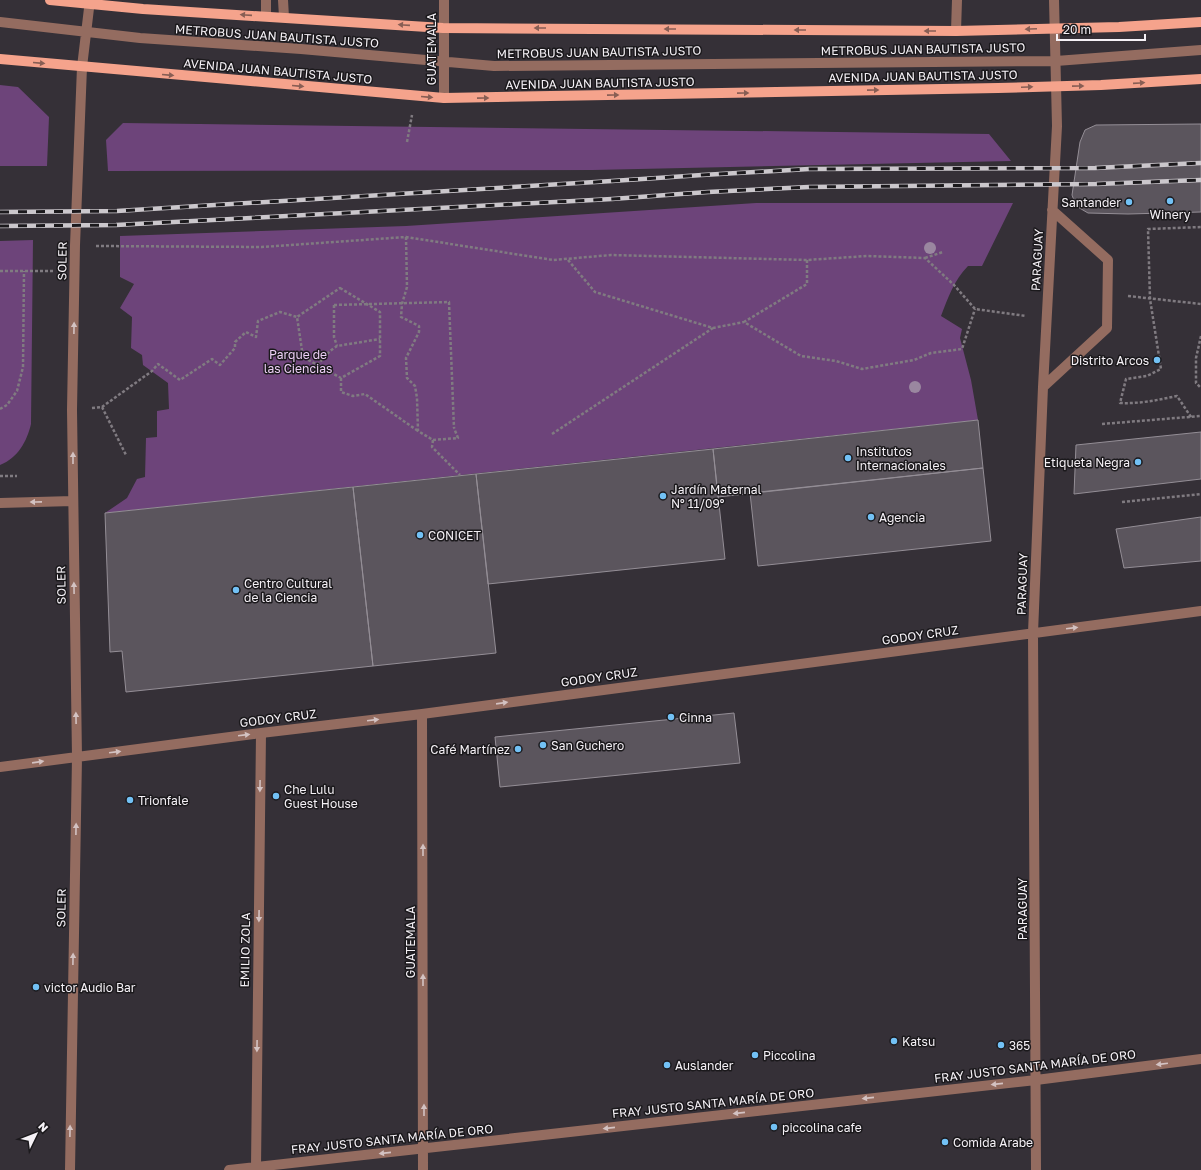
<svg xmlns="http://www.w3.org/2000/svg" width="1201" height="1170" font-family="'Golos Text',sans-serif">
  <style>
    .green { fill: #6d447a }
    .building { fill: #5b555d; stroke: #948e96 }
    .lines { fill: none; stroke-linecap: round; stroke-linejoin: round }
    .path { stroke: #807b81; stroke-width: 2.5; stroke-dasharray: 3 2; stroke-linecap: butt }
    .minor { stroke: #946c60; stroke-width: 10 }
    .major { stroke: #f5a38c; stroke-width: 10 }
    .rail-casing { stroke: #cbc7cc; stroke-width: 4.5 }
    .rail { stroke: #1b191c; stroke-width: 3; stroke-dasharray: 9; stroke-linecap: butt }
    .path-bridge { stroke: #807b81; stroke-width: 2.5; stroke-dasharray: 3 2; stroke-linecap: butt }
    .tree { fill: #9a87a0 }
    .oneway { fill: #885e54 }
    .oneway2 { fill: #d3c2c2 }
    .poi-dot { fill: #72c1f5; stroke: #1b191c; stroke-width: 1.5 }
    .labels { text-anchor: middle; dominant-baseline: central; stroke-width: 3; stroke-linejoin: round; paint-order: stroke }
    .street-label { font-size: 12px; fill: #f5f1f6; stroke: #1b191c }
    .poi-label { font-size: 12px; fill: #f5f1f6; stroke: #1b191c; text-anchor: start }
    .park-label { font-size: 12px; fill: #eccff5; stroke: #1b191c }
  </style>
  <rect width="100%" height="100%" fill="#353037"/>
  <path class="green" d="M0,85L18,87L49,117L47,166H0Z
    M123,123L989,134L1011,161L593,170L108,171L106,140Z
    M756,203H1013L982,266H968C954,280 948,298 941,316L962,329L960,338L971,380L978,420L105,513L127,498L137,479L145,477L146,438L157,437V411L169,409L168,383L143,365L142,355L131,348L132,317L120,308L134,284L120,277V236L406,226Z
    M33,240L31,424C27,441 18,458 0,465V241Z"/>
  <path class="building" d="M1201,124V212L1128,214L1088,213L1076,206L1072,195L1080,142L1085,130L1096,125Z
    M978,420L983,468L718,497L713,449Z
    M1201,432V479L1074,494L1076,445Z
    M713,449L725,559L488,584L476,474Z
    M983,468L991,541L758,566L750,493Z
    M476,474L496,653L373,666L353,487Z
    M353,487L373,666L126,692L122,651L110,652L105,513Z
    M1201,517V561L1124,568L1116,529Z
    M734,713L740,763L500,787L495,737Z"/>
  <g class="lines">
    <path class="path" d="M407,142L412,115
      M406,237L407,287L402,304L401,317L419,326V332L406,358L407,378L415,386L417,398L418,431L433,440L432,447L460,475
      M96,246L262,247L406,237L553,260L611,255L807,260L867,256L925,258L954,285L975,309L1026,316
      M925,258L943,252
      M568,260L595,292L713,328L744,322
      M807,260V284L744,322L801,356L836,361L862,369L914,360L931,353L962,349L975,309
      M0,271H55
      M340,288L380,312V356L341,378L303,357L297,317Z
      M1128,296L1201,304
      M334,305V337L337,346
      M1201,336L1196,358V383L1201,388
      M317,365L330,351L337,346L380,339
      M341,378V392L353,396L365,394L418,431
      M102,407L126,455
      M92,408L102,407L152,371L158,364L180,380L212,359L220,365L235,348V342L246,332L256,337L258,321L280,312L297,317
      M0,409L7,405L17,391L23,367L24,271
      M1191,417L1177,396C1158,400 1139,404 1120,403L1126,379L1147,376L1161,369L1150,299L1148,229L1201,227
      M1102,424L1201,416
      M552,434L713,328
      M433,440L458,438L454,428
      M0,476H17
      M1122,502L1201,494"/>
    <path class="minor" d="M266,0V16
      M283,0L284,17
      M444,0V98
      M0,22L140,38L301,49L494,66L1056,61L1201,50
      M956,31L957,0
      M1043,387L1107,328L1108,260L1052,210
      M0,503L73,501
      M422,714L423,1170
      M0,767L261,733L422,714L1201,611
      M256,1167L261,733
      M70,1170L77,757L72,410L75,245L82,67L90,0
      M229,1170L1036,1080L1201,1059
      M1036,1170L1033,633L1043,387L1057,126L1054,0"/>
    <path class="major" d="M50,0L143,9L443,28L956,31L1119,27L1201,22
      M0,59L444,98L998,88L1101,85L1201,79"/>
    <g class="rail-casing">
      <path id="rail" d="M0,212L117,211L612,181L702,175L809,169L1095,168L1201,163
        M0,226L116,225L612,199L708,192L809,187L1096,184L1201,180"/>
    </g>
    <use href="#rail" class="rail"/>
    <path class="path-bridge" d="M334,305L449,302L454,428"/>
  </g>
  <g class="tree">
    <circle cx="930" cy="248" r="6"/>
    <circle cx="915" cy="387" r="6"/>
  </g>
  <defs><path id="oneway-solid" d="M-6-.8H1V-3.2L6.5 0L1 3.2V.8H-6Z"/></defs>
  <g class="oneway">
    <use href="#oneway-solid" transform="translate(246 15) rotate(-176)"/>
    <use href="#oneway-solid" transform="translate(404 25) rotate(-176)"/>
    <use href="#oneway-solid" transform="translate(540 28) rotate(-180)"/>
    <use href="#oneway-solid" transform="translate(670 29) rotate(-180)"/>
    <use href="#oneway-solid" transform="translate(1031 29) rotate(178)"/>
    <use href="#oneway-solid" transform="translate(800 30) rotate(-180)"/>
    <use href="#oneway-solid" transform="translate(930 31) rotate(-180)"/>
    <use href="#oneway-solid" transform="translate(39 63) rotate(5)"/>
    <use href="#oneway-solid" transform="translate(168 75) rotate(5)"/>
    <use href="#oneway-solid" transform="translate(1139 83) rotate(-4)"/>
    <use href="#oneway-solid" transform="translate(298 86) rotate(5)"/>
    <use href="#oneway-solid" transform="translate(1078 86) rotate(-1)"/>
    <use href="#oneway-solid" transform="translate(1027 87) rotate(-2)"/>
    <use href="#oneway-solid" transform="translate(873 90) rotate(-1)"/>
    <use href="#oneway-solid" transform="translate(743 93) rotate(-1)"/>
    <use href="#oneway-solid" transform="translate(613 95) rotate(-1)"/>
    <use href="#oneway-solid" transform="translate(427 97) rotate(5)"/>
    <use href="#oneway-solid" transform="translate(483 98) rotate(-1)"/>
  </g>
  <g class="oneway2">
    <use href="#oneway-solid" transform="translate(74 328) rotate(-89)"/>
    <use href="#oneway-solid" transform="translate(73 458) rotate(-90)"/>
    <use href="#oneway-solid" transform="translate(36 502) rotate(179)"/>
    <use href="#oneway-solid" transform="translate(74 588) rotate(-91)"/>
    <use href="#oneway-solid" transform="translate(1072 628) rotate(-7)"/>
    <use href="#oneway-solid" transform="translate(502 703) rotate(-8)"/>
    <use href="#oneway-solid" transform="translate(76 718) rotate(-91)"/>
    <use href="#oneway-solid" transform="translate(373 720) rotate(-7)"/>
    <use href="#oneway-solid" transform="translate(244 735) rotate(-7)"/>
    <use href="#oneway-solid" transform="translate(115 752) rotate(-7)"/>
    <use href="#oneway-solid" transform="translate(38 762) rotate(-8)"/>
    <use href="#oneway-solid" transform="translate(260 786) rotate(91)"/>
    <use href="#oneway-solid" transform="translate(76 829) rotate(-89)"/>
    <use href="#oneway-solid" transform="translate(423 850) rotate(-90)"/>
    <use href="#oneway-solid" transform="translate(259 916) rotate(91)"/>
    <use href="#oneway-solid" transform="translate(73 959) rotate(-89)"/>
    <use href="#oneway-solid" transform="translate(423 980) rotate(-90)"/>
    <use href="#oneway-solid" transform="translate(257 1046) rotate(91)"/>
    <use href="#oneway-solid" transform="translate(1162 1064) rotate(173)"/>
    <use href="#oneway-solid" transform="translate(997 1084) rotate(174)"/>
    <use href="#oneway-solid" transform="translate(868 1098) rotate(174)"/>
    <use href="#oneway-solid" transform="translate(424 1110) rotate(-90)"/>
    <use href="#oneway-solid" transform="translate(739 1113) rotate(174)"/>
    <use href="#oneway-solid" transform="translate(609 1128) rotate(174)"/>
    <use href="#oneway-solid" transform="translate(70 1131) rotate(-89)"/>
    <use href="#oneway-solid" transform="translate(385 1153) rotate(174)"/>
  </g>
  <g class="poi-dot">
    <circle cx="1170" cy="201" r="4"/>
    <circle cx="1129" cy="202" r="4"/>
    <circle cx="1157" cy="360" r="4"/>
    <circle cx="848" cy="458" r="4"/>
    <circle cx="1138" cy="462" r="4"/>
    <circle cx="663" cy="496" r="4"/>
    <circle cx="871" cy="517" r="4"/>
    <circle cx="420" cy="535" r="4"/>
    <circle cx="236" cy="590" r="4"/>
    <circle cx="671" cy="717" r="4"/>
    <circle cx="543" cy="745" r="4"/>
    <circle cx="518" cy="749" r="4"/>
    <circle cx="276" cy="796" r="4"/>
    <circle cx="130" cy="800" r="4"/>
    <circle cx="36" cy="987" r="4"/>
    <circle cx="894" cy="1041" r="4"/>
    <circle cx="1001" cy="1045" r="4"/>
    <circle cx="755" cy="1055" r="4"/>
    <circle cx="667" cy="1065" r="4"/>
    <circle cx="774" cy="1127" r="4"/>
    <circle cx="945" cy="1142" r="4"/>
  </g>
  <g class="labels">
    <g class="street-label">
      <text transform="translate(277 36) rotate(4)">METROBUS JUAN BAUTISTA JUSTO</text>
      <text transform="translate(431 49) rotate(-90)">GUATEMALA</text>
      <text transform="translate(923 49) rotate(-1)">METROBUS JUAN BAUTISTA JUSTO</text>
      <text transform="translate(599 52) rotate(-1)">METROBUS JUAN BAUTISTA JUSTO</text>
      <text transform="translate(278 71) rotate(5)">AVENIDA JUAN BAUTISTA JUSTO</text>
      <text transform="translate(923 76) rotate(-1)">AVENIDA JUAN BAUTISTA JUSTO</text>
      <text transform="translate(600 83) rotate(-1)">AVENIDA JUAN BAUTISTA JUSTO</text>
      <text transform="translate(1037 260) rotate(-87)">PARAGUAY</text>
      <text transform="translate(62 261) rotate(-89)">SOLER</text>
      <text transform="translate(1022 584) rotate(-88)">PARAGUAY</text>
      <text transform="translate(61 585) rotate(-91)">SOLER</text>
      <text transform="translate(920 635) rotate(-8)">GODOY CRUZ</text>
      <text transform="translate(599 677) rotate(-8)">GODOY CRUZ</text>
      <text transform="translate(278 718) rotate(-7)">GODOY CRUZ</text>
      <text transform="translate(61 908) rotate(-89)">SOLER</text>
      <text transform="translate(1022 909) rotate(-90)">PARAGUAY</text>
      <text transform="translate(410 942) rotate(-90)">GUATEMALA</text>
      <text transform="translate(245 950) rotate(-89)">EMILIO ZOLA</text>
      <text transform="translate(1035 1066) rotate(-7)">FRAY JUSTO SANTA MARÍA DE ORO</text>
      <text transform="translate(713 1103) rotate(-6)">FRAY JUSTO SANTA MARÍA DE ORO</text>
      <text transform="translate(392 1139) rotate(-6)">FRAY JUSTO SANTA MARÍA DE ORO</text>
    </g>
    <g class="poi-label">
      <text x="1121" y="202" text-anchor="end">Santander</text>
      <text x="1170" y="214" text-anchor="middle">Winery</text>
      <text x="1149" y="360" text-anchor="end">Distrito Arcos</text>
      <text x="856" y="451">Institutos<tspan x="856" dy="14">Internacionales</tspan></text>
      <text x="1130" y="462" text-anchor="end">Etiqueta Negra</text>
      <text x="671" y="489">Jardín Maternal<tspan x="671" dy="14">Nº 11/09º</tspan></text>
      <text x="879" y="517">Agencia</text>
      <text x="428" y="535">CONICET</text>
      <text x="244" y="583">Centro Cultural<tspan x="244" dy="14">de la Ciencia</tspan></text>
      <text x="679" y="717">Cinna</text>
      <text x="551" y="745">San Guchero</text>
      <text x="510" y="749" text-anchor="end">Café Martínez</text>
      <text x="284" y="789">Che Lulu<tspan x="284" dy="14">Guest House</tspan></text>
      <text x="138" y="800">Trionfale</text>
      <text x="44" y="987">victor Audio Bar</text>
      <text x="902" y="1041">Katsu</text>
      <text x="1009" y="1045">365</text>
      <text x="763" y="1055">Piccolina</text>
      <text x="675" y="1065">Auslander</text>
      <text x="782" y="1127">piccolina cafe</text>
      <text x="953" y="1142">Comida Arabe</text>
    </g>
    <g class="park-label">
      <text x="298" y="354">Parque de<tspan x="298" dy="14">las Ciencias</tspan></text>
    </g>
  </g>
  <g transform="translate(36 1134) rotate(47)" stroke="#1b191c" stroke-width="3" paint-order="stroke">
  <path d="M0-3L7 15L0 10L-7 15Z" fill="#f5f1f6"/>
  <text y="-6" font-size="11" font-weight="bold" text-anchor="middle" fill="#f5f1f6">N</text>
  </g>
  <path d="M1057 34v6h88v-6" fill="none" stroke="#f5f1f6" stroke-width="2"/>
  <text x="1063" y="34" font-size="12" fill="#f5f1f6" stroke="#1b191c" stroke-width="3" paint-order="stroke">20 m</text>
</svg>
